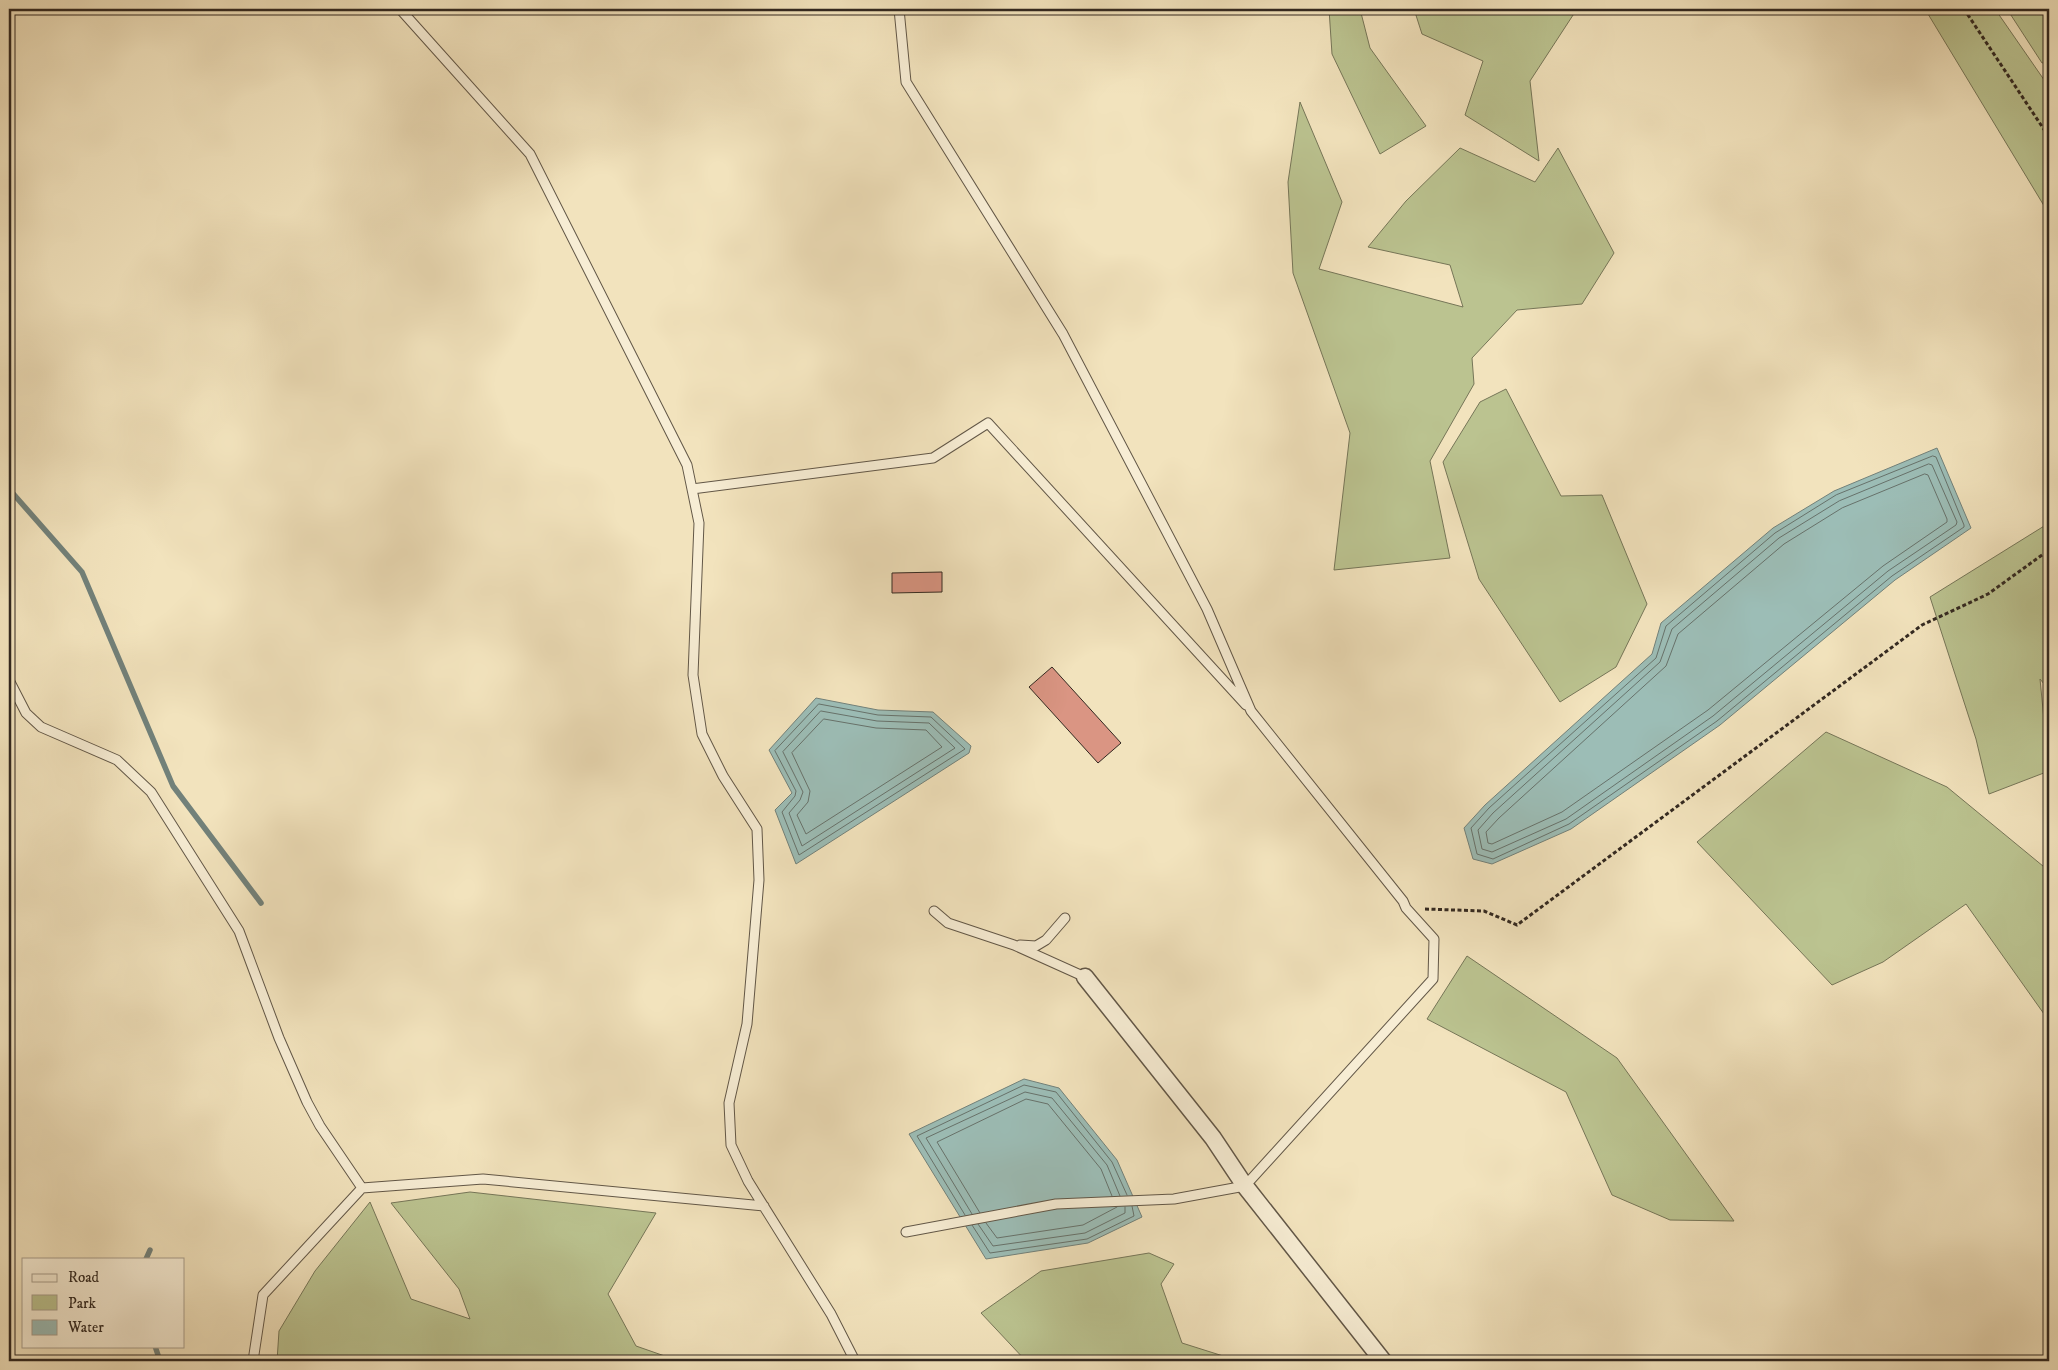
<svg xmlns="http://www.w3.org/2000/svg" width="2058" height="1370" font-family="'IM FELL DW Pica',serif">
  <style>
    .green { fill: #bbc390; stroke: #767658 }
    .water { fill: #9cbdb6; stroke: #72817a }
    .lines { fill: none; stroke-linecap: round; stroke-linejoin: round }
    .shore { stroke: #67726b; stroke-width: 1 }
    .stream { stroke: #72817a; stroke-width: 5.5 }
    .building { fill: #da9583; stroke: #322820 }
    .lane-casing { stroke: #625747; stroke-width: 11 }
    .street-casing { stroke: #625747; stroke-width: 19 }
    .path { stroke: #322820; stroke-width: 3; stroke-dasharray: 4 2.5; stroke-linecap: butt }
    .lane { stroke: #f7edd4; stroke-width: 9 }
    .street { stroke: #f7edd4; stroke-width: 16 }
  </style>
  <rect width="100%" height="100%" fill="#f2e3bd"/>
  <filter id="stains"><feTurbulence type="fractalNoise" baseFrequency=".004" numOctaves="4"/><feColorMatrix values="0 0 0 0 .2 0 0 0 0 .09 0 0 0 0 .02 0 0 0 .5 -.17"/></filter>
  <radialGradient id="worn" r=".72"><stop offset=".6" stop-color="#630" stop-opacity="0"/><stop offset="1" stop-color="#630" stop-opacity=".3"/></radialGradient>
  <path class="green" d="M1329,9H1360L1370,48L1426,126L1380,154L1332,54Z
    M1414,9H1577L1530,81L1539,161L1465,115L1483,61L1422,34Z
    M1925,9H1995L2049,87V214Z
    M2007,9H2049V62L2042,63Z
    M1300,102L1342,202L1319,269L1463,307L1450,265L1368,247L1406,201L1460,148L1535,182L1558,148L1614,253L1582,304L1517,310L1472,358L1474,384L1430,461L1450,558L1334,570L1350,433L1293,273L1288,182Z
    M1506,389L1561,496L1602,495L1647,604L1616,667L1560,702L1479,579L1443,462L1480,402Z
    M2049,523V690L2040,679L2049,771L1989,794L1976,739L1930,597Z
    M1826,732L1947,787L2049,871V1021L1966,904L1883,962L1832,985L1697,842Z
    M1467,956L1617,1058L1734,1221L1670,1220L1612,1195L1566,1092L1427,1019Z
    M470,1192L656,1213L608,1294L636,1346L679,1361H277L279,1331L315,1271L370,1202L411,1299L470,1319L459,1289L391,1203Z
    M1149,1253L1174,1264L1161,1284L1182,1343L1239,1361H1026L981,1313L1041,1271Z"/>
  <path class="water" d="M1937,448L1971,528L1895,580L1720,725L1571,829L1492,864L1473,859L1464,828L1485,805L1652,654L1661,623L1773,528L1834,491Z
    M816,698L878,710L933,712L971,746L969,753L796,864L775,810L792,793L769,750Z
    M1024,1079L1059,1088L1117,1160L1142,1217L1088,1243L986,1259L909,1134Z"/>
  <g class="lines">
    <path class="shore" d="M1933,456L1936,457L1964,525V527L1892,576L1717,721L1569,824L1493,859L1477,854L1471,828L1489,808L1656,658L1666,626L1775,533L1836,495Z
      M1929,464L1932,465L1957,522L1956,525L1888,571L1713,716L1566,819L1492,852L1482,849L1478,830L1493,813L1660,662L1672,629L1779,538L1839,501Z
      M1925,474L1928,475L1947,519V522L1883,566L1708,710L1562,812L1492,844L1488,843L1486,832L1499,818L1666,666L1678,634L1784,544L1842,508Z
      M819,704L878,715L931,717L965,749L799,855L782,812L795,796L796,791L775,751Z
      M821,711L877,721L929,723L955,748L802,846L789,813L800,800L803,792L783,752Z
      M824,719L876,728L926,730L942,747L806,834L797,815L808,802L810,791L792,753Z
      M980,1213L937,1142L1026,1099L1048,1104L1101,1169L1112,1196
      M972,1214L926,1138L1025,1092L1052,1098L1107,1165L1120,1196
      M965,1215L917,1136L1024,1085L1056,1092L1112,1162L1127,1195
      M986,1223L997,1238L1083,1225L1117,1207
      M978,1224L993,1246L1085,1233L1125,1213V1207
      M972,1225L990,1253L1087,1239L1134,1216L1132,1206"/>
    <path class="stream" d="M9,489L82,572L173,786L261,903
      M146,1259L150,1250
      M155,1346L160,1361"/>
  </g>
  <path class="building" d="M942,572V592L892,593V573Z
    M1052,667L1121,743L1098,763L1029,687Z"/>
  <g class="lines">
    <g class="lane-casing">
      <path id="lane" d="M400,9L530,154L687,465L699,523L693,675L702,734L723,776L757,829L759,880L747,1024L729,1103L731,1145L748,1181L831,1314L855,1361
        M899,9L906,82L1063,334L1207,609L1251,711L1403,901L1406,908L1434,939L1433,979L1245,1186L1174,1199L1056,1204L906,1232
        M692,489L933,458L988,423L1246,705
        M9,680L26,713L41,727L117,760L151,792L239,931L279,1038L307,1102L320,1126L362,1188
        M934,911L948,923L1014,945L1085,977
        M1020,945L1036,946L1046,940L1065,918
        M253,1361L263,1295L362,1188L483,1179L764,1206"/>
    </g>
    <g class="street-casing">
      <path id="street" d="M1085,977L1213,1138L1245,1186L1383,1361"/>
    </g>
    <path class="path" d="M1964,9L2049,137
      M1425,909L1484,911L1517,925L1922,625L1988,594L2049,550"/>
    <use href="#lane" class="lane"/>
    <use href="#street" class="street"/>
  </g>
  <rect width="2058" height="1370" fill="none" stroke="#f2e3bd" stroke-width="30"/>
  <rect x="10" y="10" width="2038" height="1350" fill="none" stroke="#322820" stroke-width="2.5"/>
  <rect x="15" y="15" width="2028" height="1340" fill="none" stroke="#322820"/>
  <rect x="22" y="1258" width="162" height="90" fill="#f7edd4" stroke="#a89e8c"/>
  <rect x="32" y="1274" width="25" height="8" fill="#f7edd4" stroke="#a89e8c"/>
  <text x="68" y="1282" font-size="15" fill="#322820">Road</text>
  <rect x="32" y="1295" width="25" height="15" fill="#bbc390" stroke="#a89e8c"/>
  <text x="68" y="1308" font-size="15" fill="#322820">Park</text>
  <rect x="32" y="1320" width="25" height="15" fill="#9cbdb6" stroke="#a89e8c"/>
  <text x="68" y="1332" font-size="15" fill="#322820">Water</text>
  <rect width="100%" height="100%" filter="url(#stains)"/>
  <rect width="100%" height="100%" fill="url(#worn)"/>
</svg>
